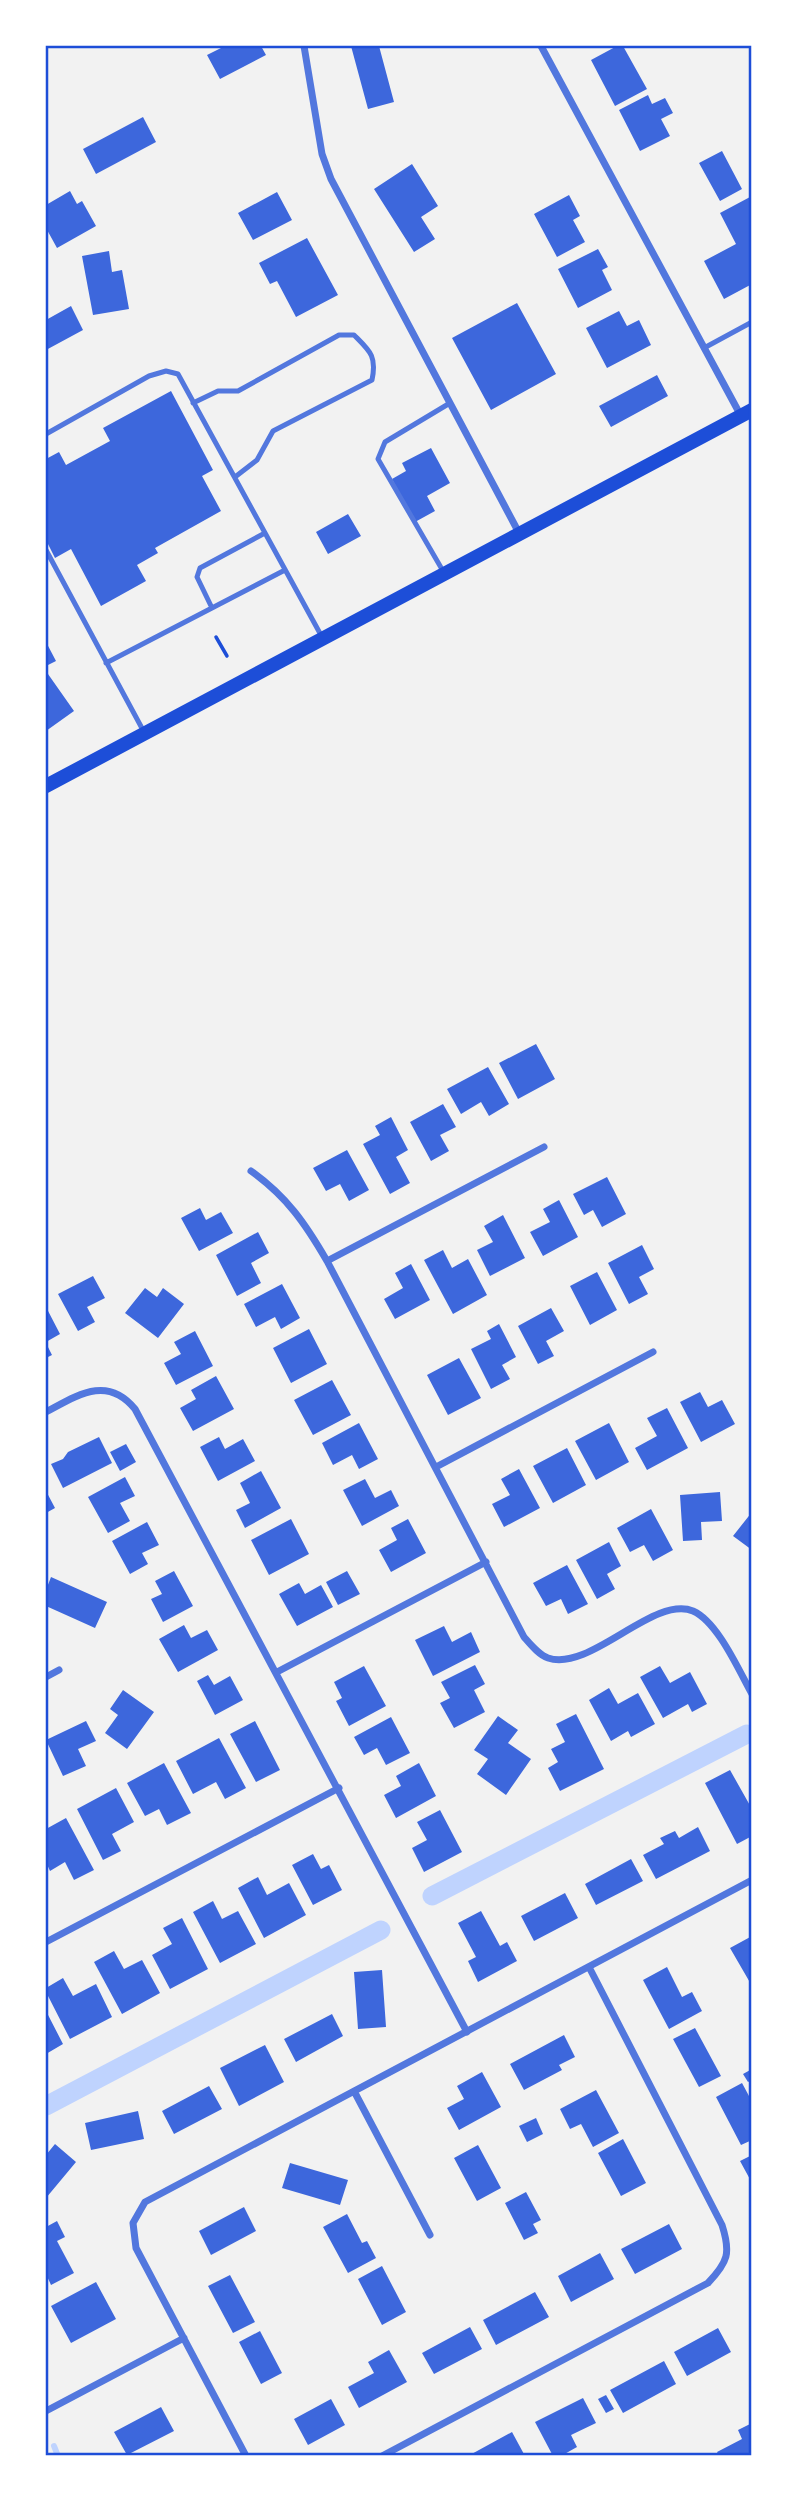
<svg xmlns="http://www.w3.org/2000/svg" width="797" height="2501" font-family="'Nunito Sans',sans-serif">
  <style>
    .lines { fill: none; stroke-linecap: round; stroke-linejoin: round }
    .stream { stroke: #bfd3fe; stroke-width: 6 }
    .canal { stroke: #bfd3fe; stroke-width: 19 }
    .building { fill: #3d67dc }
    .path { stroke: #1d4ed8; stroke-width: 3.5 }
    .service { stroke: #5277de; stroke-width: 5 }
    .minor { stroke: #5277de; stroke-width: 7 }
    .secondary { stroke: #1d4ed8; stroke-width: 14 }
    .neatline { fill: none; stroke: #1d4ed8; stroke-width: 2.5 }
  </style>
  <rect width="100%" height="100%" fill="#f2f2f2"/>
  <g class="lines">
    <path class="stream" d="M54,2446L58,2456"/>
    <path class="canal" d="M432,1896L747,1734
      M46,2106L381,1930"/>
  </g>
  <path class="building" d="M225,46H261L266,55L220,79L207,55Z
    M351,46H379L394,102L368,109Z
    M617,46H623L647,89L615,106L591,60Z
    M648,95L652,104L665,98L673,113L661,119L670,136L640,151L619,110Z
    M143,117L156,142L96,174L83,149Z
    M722,151L742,189L720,201L699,163Z
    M412,164L438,206L421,217L435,239L414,252L374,189Z
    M70,191L77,204L82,201L96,226L57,248L46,228V205Z
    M277,192L292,220L253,240L238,213Z
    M569,195L580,216L573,220L585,242L557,257L534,214Z
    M750,197L752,200V284L724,299L704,261L736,244L720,213Z
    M307,238L338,295L296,317L277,281L270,284L259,263Z
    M598,249L608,267L602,270L612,290L578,308L558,269Z
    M109,251L112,272L122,270L129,309L93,315L82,256Z
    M517,303L556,374L491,410L452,338Z
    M71,306L83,330L46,350V320Z
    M619,311L627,326L639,320L651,345L607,368L586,328Z
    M657,375L668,396L611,427L599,406Z
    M171,391L213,470L202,476L221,511L155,548L158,553L137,565L146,581L101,606L71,549L55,558L46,540V459L59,452L66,465L110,441L103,428Z
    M431,448L450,483L427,496L435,511L415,522L392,479L406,471L402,463Z
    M348,514L361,536L328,554L316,532Z
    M46,642L56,661L46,666Z
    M48,674L74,711L46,731V676Z
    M536,1044L555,1079L518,1099L499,1063Z
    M488,1067L509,1104L489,1116L481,1102L461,1114L447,1089Z
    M443,1104L456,1127L440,1135L449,1151L431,1161L410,1122Z
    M391,1117L408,1150L396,1157L410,1183L390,1194L363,1144L380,1135L375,1126Z
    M347,1150L369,1190L349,1201L340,1184L326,1191L313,1168Z
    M607,1177L626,1214L602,1227L593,1210L584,1215L573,1194Z
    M559,1200L578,1237L543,1256L530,1232L550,1222L543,1209Z
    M200,1208L206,1220L221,1212L233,1233L199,1251L181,1218Z
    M503,1215L525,1258L490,1276L477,1250L493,1242L484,1226Z
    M258,1232L269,1253L251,1263L261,1283L237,1296L216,1255Z
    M642,1245L654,1269L639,1277L648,1294L629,1304L608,1263Z
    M443,1250L452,1268L468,1259L487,1295L453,1314L424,1260Z
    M411,1264L430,1300L395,1319L384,1299L403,1288L395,1273Z
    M597,1272L617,1310L590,1325L570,1286Z
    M93,1276L105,1298L87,1307L95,1322L78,1331L58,1294Z
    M282,1284L300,1318L281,1329L275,1317L256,1327L244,1304Z
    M145,1288L157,1297L163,1288L184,1304L158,1338L125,1313Z
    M46,1307L60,1334L46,1342Z
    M551,1308L564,1331L546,1341L554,1356L538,1364L518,1326Z
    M499,1324L516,1357L502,1365L510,1379L491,1389L471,1349L491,1339L487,1331Z
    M309,1329L327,1364L291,1383L273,1348Z
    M195,1331L213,1366L176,1385L164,1363L181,1354L174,1342Z
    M46,1343L52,1355L46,1358Z
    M459,1358L481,1398L448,1415L427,1375Z
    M216,1376L234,1409L193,1431L180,1408L196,1399L191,1390Z
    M332,1380L351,1415L313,1435L294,1400Z
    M700,1392L708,1407L722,1400L735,1424L701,1442L680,1402Z
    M667,1408L688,1448L647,1470L635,1448L657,1436L647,1418Z
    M359,1423L378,1459L359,1469L352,1455L333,1465L322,1443Z
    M609,1423L629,1462L596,1480L575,1441Z
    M99,1437L112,1463L63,1488L51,1464L63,1459L68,1452Z
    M219,1437L225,1449L243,1439L255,1461L218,1481L200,1447Z
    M126,1444L136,1462L120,1471L110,1452Z
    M567,1448L586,1485L553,1503L533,1466Z
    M519,1469L540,1508L504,1527L492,1504L510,1495L501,1479Z
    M261,1471L281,1508L245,1528L236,1510L250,1503L240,1483Z
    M125,1477L135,1496L120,1503L130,1521L108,1533L88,1497Z
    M365,1479L375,1498L391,1490L399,1506L362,1526L343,1490Z
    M46,1491L55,1508L46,1513Z
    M720,1492L722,1521L701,1522L702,1540L683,1541L680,1495Z
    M651,1509L673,1550L653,1561L644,1545L630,1552L617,1528Z
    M752,1512V1550L733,1536Z
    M291,1519L309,1554L269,1575L251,1540Z
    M408,1519L426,1553L391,1572L379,1550L397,1540L391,1528Z
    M147,1522L159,1545L142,1553L148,1564L130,1574L112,1541Z
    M609,1542L621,1566L607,1574L615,1589L597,1599L576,1560Z
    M567,1565L588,1604L568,1614L561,1599L546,1606L533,1583Z
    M174,1571L193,1606L163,1622L151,1599L162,1594L155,1581Z
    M347,1571L360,1594L338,1605L326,1582Z
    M51,1577L107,1602L95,1628L46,1606V1590Z
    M299,1583L305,1594L321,1585L333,1607L297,1626L279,1594Z
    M184,1625L191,1638L207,1630L218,1650L178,1672L159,1639Z
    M444,1626L452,1642L471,1632L480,1652L433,1676L415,1640Z
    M475,1665L485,1684L474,1690L485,1712L454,1728L440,1703L450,1698L441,1682Z
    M364,1666L386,1706L349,1726L336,1701L342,1698L334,1682Z
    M660,1666L670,1683L690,1672L707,1704L692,1712L688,1704L663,1718L640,1677Z
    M208,1675L214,1685L230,1676L243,1700L215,1715L197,1681Z
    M609,1688L618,1704L638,1693L655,1724L631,1737L628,1731L611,1741L589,1700Z
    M123,1690L154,1712L127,1749L105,1733L118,1715L110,1709Z
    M576,1714L604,1769L560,1791L548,1768L558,1762L551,1749L565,1742L556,1724Z
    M498,1716L518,1730L508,1743L531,1759L506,1795L477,1774L488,1759L474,1750Z
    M391,1717L410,1753L386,1765L377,1748L364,1755L354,1737Z
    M86,1721L96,1741L78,1749L86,1766L63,1776L46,1740Z
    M255,1721L280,1770L256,1782L230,1734Z
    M219,1738L246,1788L225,1799L216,1782L193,1794L176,1761Z
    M164,1763L191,1813L167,1825L159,1809L145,1816L127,1783Z
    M419,1763L436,1796L396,1818L384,1795L401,1786L396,1776Z
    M730,1770L752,1809V1836L737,1844L705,1783Z
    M116,1788L134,1822L112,1834L121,1851L103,1860L77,1809Z
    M440,1810L462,1852L424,1872L412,1848L427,1840L417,1822Z
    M66,1818L94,1870L74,1880L65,1862L50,1871L46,1862V1829Z
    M698,1827L710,1851L656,1879L643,1855L664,1844L660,1838L675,1831L679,1838Z
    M313,1854L321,1869L329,1865L342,1890L313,1905L292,1865Z
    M631,1859L643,1881L596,1905L585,1884Z
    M258,1877L267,1895L289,1883L306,1915L264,1938L238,1888Z
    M565,1893L578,1918L534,1941L521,1916Z
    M213,1901L222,1919L238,1911L256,1944L220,1963L193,1912Z
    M481,1911L500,1946L507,1942L517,1961L478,1982L468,1961L476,1957L458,1923Z
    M182,1918L208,1969L170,1989L152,1955L172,1944L163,1928Z
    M752,1936V1986L730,1948Z
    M114,1951L124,1969L142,1960L160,1993L122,2014L94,1962Z
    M667,1967L682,1997L692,1992L702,2011L669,2029L643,1980Z
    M382,1970L386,2027L358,2029L354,1972Z
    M63,1978L73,1996L96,1984L112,2017L70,2039L46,1992V1988Z
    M46,2011L63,2044L46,2054Z
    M332,2014L343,2036L296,2062L284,2039Z
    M695,2028L721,2076L699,2087L673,2039Z
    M564,2035L575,2057L559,2065L562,2070L524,2090L510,2064Z
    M265,2045L284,2082L239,2106L220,2068Z
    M752,2069V2080L748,2082L743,2074Z
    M482,2072L501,2107L459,2130L447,2108L464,2099L457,2086Z
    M742,2083L749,2096L752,2095V2140L741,2145L716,2097Z
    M209,2086L222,2109L174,2134L162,2111Z
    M596,2090L619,2133L593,2147L581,2124L570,2129L560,2109Z
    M138,2111L144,2139L91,2150L85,2123Z
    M536,2118L543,2134L527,2142L519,2126Z
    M623,2139L646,2183L621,2196L598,2153Z
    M55,2144L76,2162L46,2198V2155Z
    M478,2145L501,2188L477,2201L454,2158Z
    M752,2155V2183L740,2161Z
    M290,2163L348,2180L340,2205L282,2188Z
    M526,2192L541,2220L533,2224L538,2233L524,2240L505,2203Z
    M244,2207L256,2231L211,2255L199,2231Z
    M347,2214L362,2243L367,2241L376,2258L348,2273L323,2227Z
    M57,2221L65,2237L57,2241L74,2273L51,2285L46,2274V2227Z
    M669,2224L682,2249L635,2274L621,2249Z
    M600,2253L614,2279L571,2302L558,2276Z
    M382,2266L406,2312L382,2325L358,2279Z
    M230,2275L255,2322L233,2333L208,2286Z
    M96,2282L116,2319L71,2343L51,2306Z
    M535,2292L549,2317L496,2345L483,2320Z
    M470,2327L482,2349L434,2374L422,2353Z
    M718,2328L731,2352L687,2376L674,2352Z
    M260,2331L282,2373L261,2384L239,2342Z
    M389,2350L407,2382L359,2408L348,2387L374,2373L368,2362Z
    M664,2361L676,2384L623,2413L610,2390Z
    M606,2395L614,2409L606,2413L598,2399Z
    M583,2398L596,2423L571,2435L577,2447L561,2456H553L535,2422Z
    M331,2399L345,2425L308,2445L294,2419Z
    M161,2407L174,2431L127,2455L114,2432Z
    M752,2423V2456H719L717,2452L742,2439L738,2430Z
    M512,2432L525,2456H468Z"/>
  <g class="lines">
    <path class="path" d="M216,637L227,656"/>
    <path class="service" d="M704,348L752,322
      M193,403L218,391H238L339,335H354C370,351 377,356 372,380L273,431L257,460L235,477
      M46,434L149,376L166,371L178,374L322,637
      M46,550L144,732
      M443,571L378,459L385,442L450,403
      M212,608L197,577L200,568L265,533
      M106,663L285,570"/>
    <path class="minor" d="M304,46L322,154L331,179L519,533
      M541,46L741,416
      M251,1171C287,1197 305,1223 327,1261L524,1637C531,1645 539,1655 548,1658C591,1672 653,1595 693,1611C718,1622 739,1671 752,1694
      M327,1261L544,1147
      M46,1412C78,1395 107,1375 135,1409L467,2032
      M436,1467L653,1352
      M277,1672L486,1562
      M46,1677L59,1670
      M46,1942L339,1788
      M354,2091L430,2235
      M46,2411L184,2338
      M246,2456L136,2248L133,2223L145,2202L752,1880
      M382,2456L708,2283C728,2262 731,2253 722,2225L589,1967"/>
    <path class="secondary" d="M46,786L752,410"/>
  </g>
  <rect width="797" height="2501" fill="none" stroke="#ffffff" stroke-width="94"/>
  <rect x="47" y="47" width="703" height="2407" class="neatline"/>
</svg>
